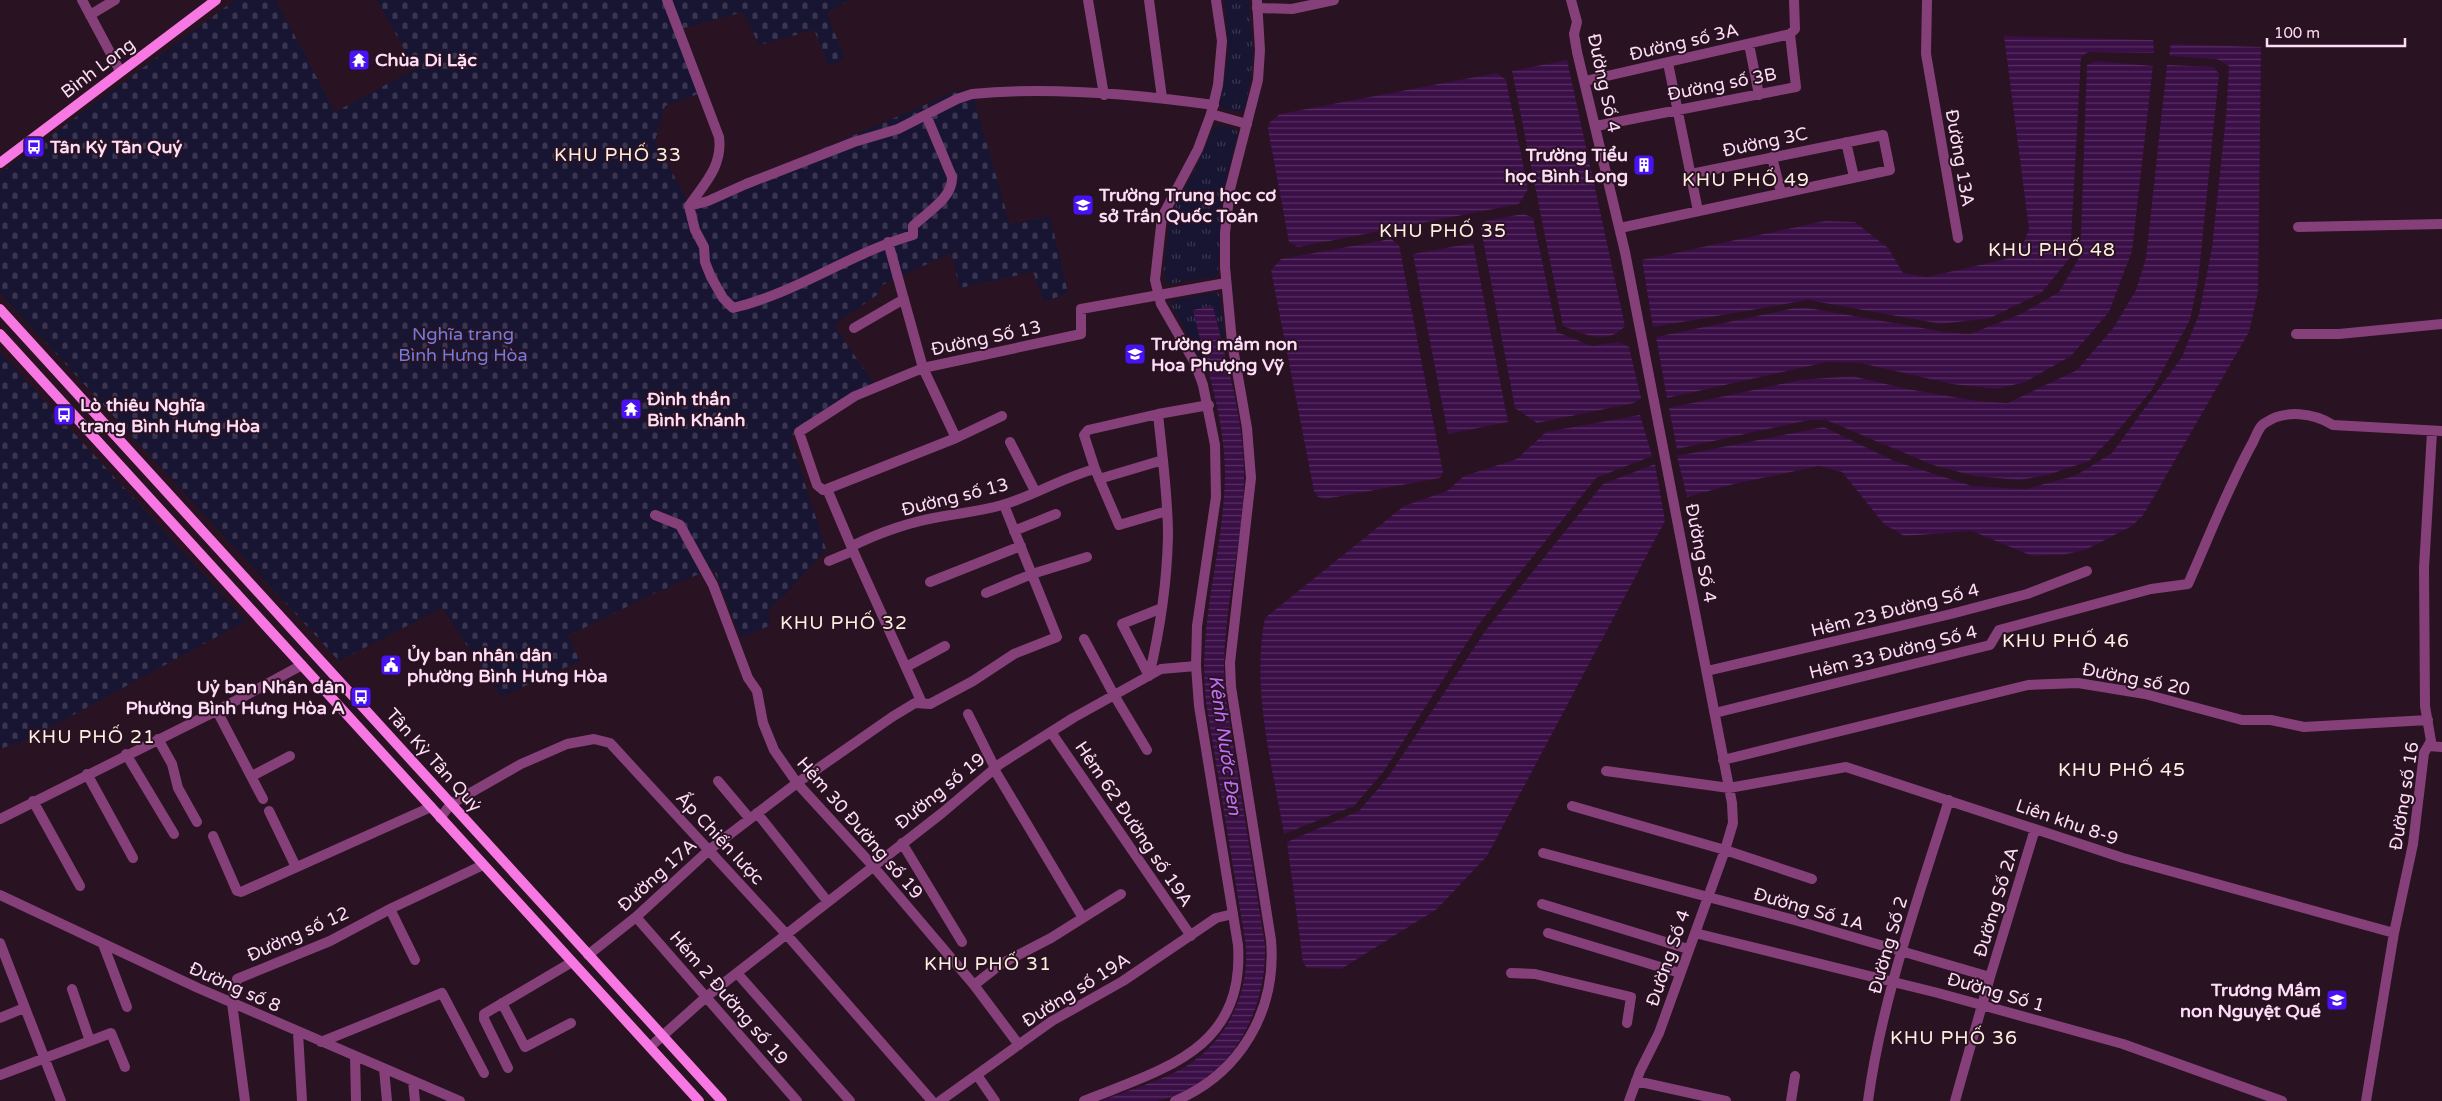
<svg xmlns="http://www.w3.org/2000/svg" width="2442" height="1101" font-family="'Varela Round',sans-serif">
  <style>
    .grass { fill: url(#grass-tufts) }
    .cemetery { fill: url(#cemetery-stones) }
    .water { fill: url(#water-rules) }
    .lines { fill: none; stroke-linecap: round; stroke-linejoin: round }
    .minor { stroke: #864079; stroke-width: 10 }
    .tertiary { stroke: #864079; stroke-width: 10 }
    .secondary { stroke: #f878e3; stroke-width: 10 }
    .labels { text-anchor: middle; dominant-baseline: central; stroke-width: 4; stroke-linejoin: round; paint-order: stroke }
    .street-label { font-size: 18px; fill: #fddcf5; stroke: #291222 }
    .poi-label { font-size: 18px; font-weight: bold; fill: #fddcf5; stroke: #291222; text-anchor: start }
    .park-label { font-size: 18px; fill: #717ddd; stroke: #291222 }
    .neighbourhood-label { font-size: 19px; letter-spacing: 1px; fill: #fdeede; stroke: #291222 }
    .water-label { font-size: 19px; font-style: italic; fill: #c26ff8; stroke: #291222 }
  </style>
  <defs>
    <pattern id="grass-tufts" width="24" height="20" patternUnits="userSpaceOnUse" patternTransform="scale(1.25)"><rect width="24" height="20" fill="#181533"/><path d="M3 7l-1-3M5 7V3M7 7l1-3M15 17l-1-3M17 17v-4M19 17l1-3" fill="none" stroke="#3a3651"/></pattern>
    <pattern id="cemetery-stones" width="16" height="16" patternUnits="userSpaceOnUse" patternTransform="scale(1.25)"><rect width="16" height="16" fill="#181533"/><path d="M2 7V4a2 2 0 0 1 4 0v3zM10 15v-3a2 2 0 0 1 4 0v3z" fill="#3a3651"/></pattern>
    <pattern id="water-rules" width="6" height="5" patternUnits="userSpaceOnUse" patternTransform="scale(1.25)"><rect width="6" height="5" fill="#3a0e46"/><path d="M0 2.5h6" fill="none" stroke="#573061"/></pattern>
  </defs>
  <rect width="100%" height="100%" fill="#291222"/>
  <path class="grass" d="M1224,0H1249L1253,56L1251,75L1245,108L1240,112L1223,109L1220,106L1229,51Z
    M1220,125L1235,129L1238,133L1221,199L1218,274L1215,277L1166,284L1164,267L1170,216L1197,166L1214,127Z
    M1215,292L1219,294L1220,298L1226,355L1213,306L1193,310L1207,369L1170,303L1174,300Z"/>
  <path class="cemetery" d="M235,0H276L335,112L415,69L377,0H849L827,13L845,59L829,66L814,30L759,45L743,12L677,30L698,94L665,106L655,141L690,205L962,89L974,99L1010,224L1050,216L1068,293L1044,302L1033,272L960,288L951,253L878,287L880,293L834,325L874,384L790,437L826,549L786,594L768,611L771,625L741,638L713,568L653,594L568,636L580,661L501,697L442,608L339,661L0,293V173Z
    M0,352L246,621L29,739L0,749Z"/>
  <path class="water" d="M2004,36L2153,40L2154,53L2088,52L2081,57L2070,258L2041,293L1990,318L1941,324L1808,300L1653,327L1642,260L1825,221L1855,222L1888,248L1903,273L1927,277L2006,259L2022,247L2029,229Z
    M2171,44L2261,47L2258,292L2249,332L2144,514L2132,526L2085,550L2062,555L2032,556L1972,531L1904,536L1884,524L1842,472L1819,466L1734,484L1687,497L1677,456L1824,427L1894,461L1972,486L2025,489L2075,476L2112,453L2182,357L2199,314L2212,248L2226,117L2229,66L2217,59L2169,56Z
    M1567,60L1625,326C1608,346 1583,334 1563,326L1512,71Z
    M2095,61L2153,66L2132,251L2109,312L2071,356L2025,382L1996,389L1952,384L1860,363L1827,362L1667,398L1656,337L1795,308H1808L1945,332L1970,334L2021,314L2059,292L2078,260L2081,234L2087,65Z
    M2167,65L2214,67L2219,74L2198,282L2190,320L2152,390L2116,433L2089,461L2048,475L2019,480L1974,476L1933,465L1826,420H1809L1677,449L1669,408L1800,380L1852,376L1907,389L1977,401L2008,403L2077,370L2114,327L2136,290L2146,258Z
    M1497,73L1506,80L1528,189L1519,204L1298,247L1289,242L1268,129L1269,123L1280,114Z
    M1524,214L1533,218L1557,332L1592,346L1619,342L1629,347L1641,398L1634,403L1537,423L1515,408L1480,224L1489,220Z
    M1391,239L1399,245L1443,472L1440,478L1325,499L1318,497L1314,491L1271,270L1281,259Z
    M1473,243L1508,422L1448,434L1413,254Z
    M1213,306C1226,362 1245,420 1244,478C1243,550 1219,620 1225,693L1265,945C1267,1014 1229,1083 1158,1101C1141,1101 1118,1101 1101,1101C1128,1090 1158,1082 1183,1068C1227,1043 1252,990 1245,940L1206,702C1197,624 1224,551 1225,474C1225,419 1205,363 1193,310Z
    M1640,415L1652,456L1596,478L1479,624L1384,771L1354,806L1284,834C1272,764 1251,689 1265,618L1404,506L1447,491L1464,476L1517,459L1546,432Z
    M1655,464L1665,521L1487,856L1437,909L1341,969L1307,968L1303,962L1287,842L1359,811L1388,777L1486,630L1603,484Z"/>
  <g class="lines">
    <path class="minor" d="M667,0L719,137C723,166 704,184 689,206L695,230L704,247L705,262L711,277L723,298L733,308C796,293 851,253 913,235V226C927,212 953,198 952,177L926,115
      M1088,0L1104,95
      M1149,0L1162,98
      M1571,0L1577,22L1574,34L1577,52L1625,252L1732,803L1733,823L1725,850L1659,1033L1640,1071L1629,1101
      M1927,0L1926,54L1958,238
      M1257,8L1292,9L1334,0
      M90,15L115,0
      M1790,34L1795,29L1794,0
      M1749,44L1759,95
      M1668,63L1698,211
      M1585,81L1790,34
      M1211,114L1247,124
      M1596,126L1796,87L1790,34
      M1846,142L1854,177
      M1772,157L1781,193
      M689,206L708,201L746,184L854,142L898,129L957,99L972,94C1050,86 1136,94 1214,105
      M2298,227L2442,224
      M1620,228L1890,170L1883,135L1691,174
      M888,242L923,368L1081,334V309L1226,283
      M854,328L904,299
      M2296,334H2339L2442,324
      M1010,442L1035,491
      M1099,479L1163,460
      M827,489L823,490L817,485L799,432L855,396L923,368L956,438
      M1167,511L1119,525L1095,469L1084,435L1088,430L1158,414L1209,405
      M655,515L680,525L713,585L748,678L757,691L763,723L774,750L797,783L873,866L974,985L1019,1045
      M1014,531L1056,514
      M852,546C879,533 909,522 939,517C960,513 982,511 1002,505C1034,496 1061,478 1095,469
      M829,561L853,551
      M930,582L1021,546
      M986,593L1032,574L1087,557
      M1084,639L1114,695L1147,750
      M906,667L945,646
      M1707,671L1951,614L2027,594L2087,571
      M1149,676C1160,630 1167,582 1168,536C1168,495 1162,454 1158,414
      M1149,676L1122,624L1162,608
      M922,703L855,555L827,489L956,438L1002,416
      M217,711L263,799
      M1715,713L1990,645L1999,630L2151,589L2188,584C2209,537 2228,487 2253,442C2256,436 2259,426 2265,423C2285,409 2314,413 2333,425L2442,431
      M968,714L995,768
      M1051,732L1191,936
      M158,739L172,764L178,788L197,822
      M2428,746L2442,747
      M126,754L174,834
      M1723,760L2028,685L2078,683L2145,694L2242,720H2271L2304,727L2428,720
      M994,769L1083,918
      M1606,771L1729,788L1846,767L2123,858L2394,933
      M87,774L133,858
      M252,776L290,756
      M718,781L750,819
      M33,801L80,886
      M1572,806L1725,850L1812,879
      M269,811L296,867
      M757,813L828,902
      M440,818L451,804L521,764L567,744L594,739L610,743L787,935L932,1101
      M0,819L224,707L302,665
      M213,836L237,891L241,892L431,807
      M902,843L962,942
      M1543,853L1798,921L1990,977
      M0,895L198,988L460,1101
      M1542,904L1688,949
      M390,909L415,960
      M636,917L797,1101
      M1548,933L1680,973
      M1695,933L1938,993L2123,1044L2282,1101
      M0,943L61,1101
      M103,944L127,1007
      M588,955L636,917L709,850L797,783L892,717L915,703L930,704L973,681L1014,654L1057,637L1004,505
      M737,973L850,1101
      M1511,973L1535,974L1631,997L1627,1023
      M974,985L1001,964L1051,938L1121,894
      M72,989L90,1041
      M502,1003L525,1047L571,1023
      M0,1018L24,1008
      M298,1033L302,1101
      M321,1042L442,993L484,1073
      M650,1047L706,997L942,813L1000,764L1073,718L1161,669L1196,666
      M355,1056L356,1101
      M508,1068L484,1019V1014L572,962
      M384,1069L387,1101
      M0,1075L111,1033L125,1067
      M977,1075L995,1101
      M413,1081L415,1101
      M1636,1081L1726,1101
      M245,1101L232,1003L237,979L330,941L392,908L483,865
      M940,1101L1052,1021L1123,981L1216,918L1233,914
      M1791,1101L1795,1076
      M1868,1101C1882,998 1918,899 1949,800
      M1955,1101L1990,977L2035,829
      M2366,1101L2394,933L2413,844L2424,753L2431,741L2425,706L2424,568L2432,432"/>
    <path class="tertiary" d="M82,0L120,71
      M1084,1101C1163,1069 1245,1050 1238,945L1199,706L1196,666L1197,626L1216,497L1215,445L1203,385L1195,363L1161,304L1155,280L1162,217L1198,149L1211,114L1218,85L1222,41L1216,0
      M1175,1101C1241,1073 1277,1010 1271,940L1231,687L1230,663L1251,478L1247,428L1232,342L1225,267V233L1230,189L1258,80L1260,50L1257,0"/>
    <path class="secondary" d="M0,163L216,0
      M0,309L722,1101
      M0,334L699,1101"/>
  </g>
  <defs>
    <g id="temple-square" transform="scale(1.125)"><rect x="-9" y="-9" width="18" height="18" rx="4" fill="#4912f3" stroke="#291222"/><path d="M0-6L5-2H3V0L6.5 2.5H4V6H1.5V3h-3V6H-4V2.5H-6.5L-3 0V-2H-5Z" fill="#fff"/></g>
    <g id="bus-square" transform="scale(1.125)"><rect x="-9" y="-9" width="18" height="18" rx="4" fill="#4912f3" stroke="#291222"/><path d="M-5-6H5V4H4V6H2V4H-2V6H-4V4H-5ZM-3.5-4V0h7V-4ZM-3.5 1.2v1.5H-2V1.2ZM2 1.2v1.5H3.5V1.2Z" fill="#fff"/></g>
    <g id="building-square" transform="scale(1.125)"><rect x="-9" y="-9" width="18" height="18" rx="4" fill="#4912f3" stroke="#291222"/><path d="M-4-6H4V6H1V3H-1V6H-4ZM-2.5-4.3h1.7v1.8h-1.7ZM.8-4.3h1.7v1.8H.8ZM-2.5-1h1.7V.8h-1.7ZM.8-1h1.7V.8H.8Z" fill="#fff"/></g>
    <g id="school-square" transform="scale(1.125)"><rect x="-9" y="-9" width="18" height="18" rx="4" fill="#4912f3" stroke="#291222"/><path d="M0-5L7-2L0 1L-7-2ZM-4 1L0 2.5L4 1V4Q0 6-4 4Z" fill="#fff"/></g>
    <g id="civic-square" transform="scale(1.125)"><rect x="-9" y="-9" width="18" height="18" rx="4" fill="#4912f3" stroke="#291222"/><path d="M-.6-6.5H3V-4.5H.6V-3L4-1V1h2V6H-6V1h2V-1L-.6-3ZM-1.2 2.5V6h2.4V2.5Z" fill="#fff"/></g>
  </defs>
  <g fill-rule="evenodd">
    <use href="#temple-square" x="359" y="60"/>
    <use href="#bus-square" x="34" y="147"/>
    <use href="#building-square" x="1644" y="165"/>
    <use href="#school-square" x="1083" y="205"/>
    <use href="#school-square" x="1135" y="354"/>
    <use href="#temple-square" x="631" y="409"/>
    <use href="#bus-square" x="64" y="415"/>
    <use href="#civic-square" x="391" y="665"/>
    <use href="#bus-square" x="361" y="697"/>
    <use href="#school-square" x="2337" y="1000"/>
  </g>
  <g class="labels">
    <g class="street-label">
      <text transform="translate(1684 42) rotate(-13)">Đường số 3A</text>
      <text transform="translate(98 68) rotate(-37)">Bình Long</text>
      <text transform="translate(1604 83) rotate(78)">Đường Số 4</text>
      <text transform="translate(1722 84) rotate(-11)">Đường số 3B</text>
      <text transform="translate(1765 142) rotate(-12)">Đường 3C</text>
      <text transform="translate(1960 158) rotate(80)">Đường 13A</text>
      <text transform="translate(986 338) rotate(-12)">Đường Số 13</text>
      <text transform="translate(955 497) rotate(-14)">Đường số 13</text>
      <text transform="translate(1701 553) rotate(79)">Đường Số 4</text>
      <text transform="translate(1895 610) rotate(-14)">Hẻm 23 Đường Số 4</text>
      <text transform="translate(1893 652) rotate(-14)">Hẻm 33 Đường Số 4</text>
      <text transform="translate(2136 679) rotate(11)">Đường số 20</text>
      <text transform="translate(434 760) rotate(48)">Tân Kỳ Tân Quý</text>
      <text transform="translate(940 791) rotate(-39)">Đường số 19</text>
      <text transform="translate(2404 796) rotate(-81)">Đường số 16</text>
      <text transform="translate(2067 822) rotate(19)">Liên khu 8-9</text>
      <text transform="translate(1134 824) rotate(56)">Hẻm 62 Đường số 19A</text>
      <text transform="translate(860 828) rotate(49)">Hẻm 30 Đường số 19</text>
      <text transform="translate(720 838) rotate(47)">Ấp Chiến lược</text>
      <text transform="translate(657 875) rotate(-42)">Đường 17A</text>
      <text transform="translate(1996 902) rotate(-73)">Đường Số 2A</text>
      <text transform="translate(1809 909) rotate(16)">Đường Số 1A</text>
      <text transform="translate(298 934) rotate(-24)">Đường số 12</text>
      <text transform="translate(1888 945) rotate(-74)">Đường Số 2</text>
      <text transform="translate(1668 958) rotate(-71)">Đường Số 4</text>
      <text transform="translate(235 987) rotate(24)">Đường số 8</text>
      <text transform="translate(1076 990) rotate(-32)">Đường số 19A</text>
      <text transform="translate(1996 992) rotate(16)">Đường Số 1</text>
      <text transform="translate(729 998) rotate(49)">Hẻm 2 Đường số 19</text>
    </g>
    <g class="poi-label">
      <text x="375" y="60">Chùa Di Lặc</text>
      <text x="50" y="147">Tân Kỳ Tân Quý</text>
      <text x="1628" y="155" text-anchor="end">Trường Tiểu<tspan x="1628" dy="21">học Bình Long</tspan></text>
      <text x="1099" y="195">Trường Trung học cơ<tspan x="1099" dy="21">sở Trần Quốc Toản</tspan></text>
      <text x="1151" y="344">Trường mầm non<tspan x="1151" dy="21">Hoa Phượng Vỹ</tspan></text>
      <text x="647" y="399">Đình thần<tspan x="647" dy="21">Bình Khánh</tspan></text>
      <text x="80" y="405">Lò thiêu Nghĩa<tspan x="80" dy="21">trang Bình Hưng Hòa</tspan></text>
      <text x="407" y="655">Ủy ban nhân dân<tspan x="407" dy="21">phường Bình Hưng Hòa</tspan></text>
      <text x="345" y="687" text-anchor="end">Uỷ ban Nhân dân<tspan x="345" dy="21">Phường Bình Hưng Hòa A</tspan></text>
      <text x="2321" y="990" text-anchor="end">Trương Mầm<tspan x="2321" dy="21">non Nguyệt Quế</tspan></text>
    </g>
    <g class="park-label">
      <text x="463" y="334">Nghĩa trang<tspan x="463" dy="21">Bình Hưng Hòa</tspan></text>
    </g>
    <g class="neighbourhood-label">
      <text x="618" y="155">KHU PHỐ 33</text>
      <text x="1746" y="180">KHU PHỐ 49</text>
      <text x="1443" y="231">KHU PHỐ 35</text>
      <text x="2052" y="250">KHU PHỐ 48</text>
      <text x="844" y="623">KHU PHỐ 32</text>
      <text x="2066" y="641">KHU PHỐ 46</text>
      <text x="92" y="737">KHU PHỐ 21</text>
      <text x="2122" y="770">KHU PHỐ 45</text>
      <text x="988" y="964">KHU PHỐ 31</text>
      <text x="1954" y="1038">KHU PHỐ 36</text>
    </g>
    <g class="water-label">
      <text transform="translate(1225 745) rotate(82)">Kênh Nước Đen</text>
    </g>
  </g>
  <path d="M2267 38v8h138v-8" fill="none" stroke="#fddcf5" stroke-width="2.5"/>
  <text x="2274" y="38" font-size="15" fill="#fddcf5" stroke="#291222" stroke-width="4" paint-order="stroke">100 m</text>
</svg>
